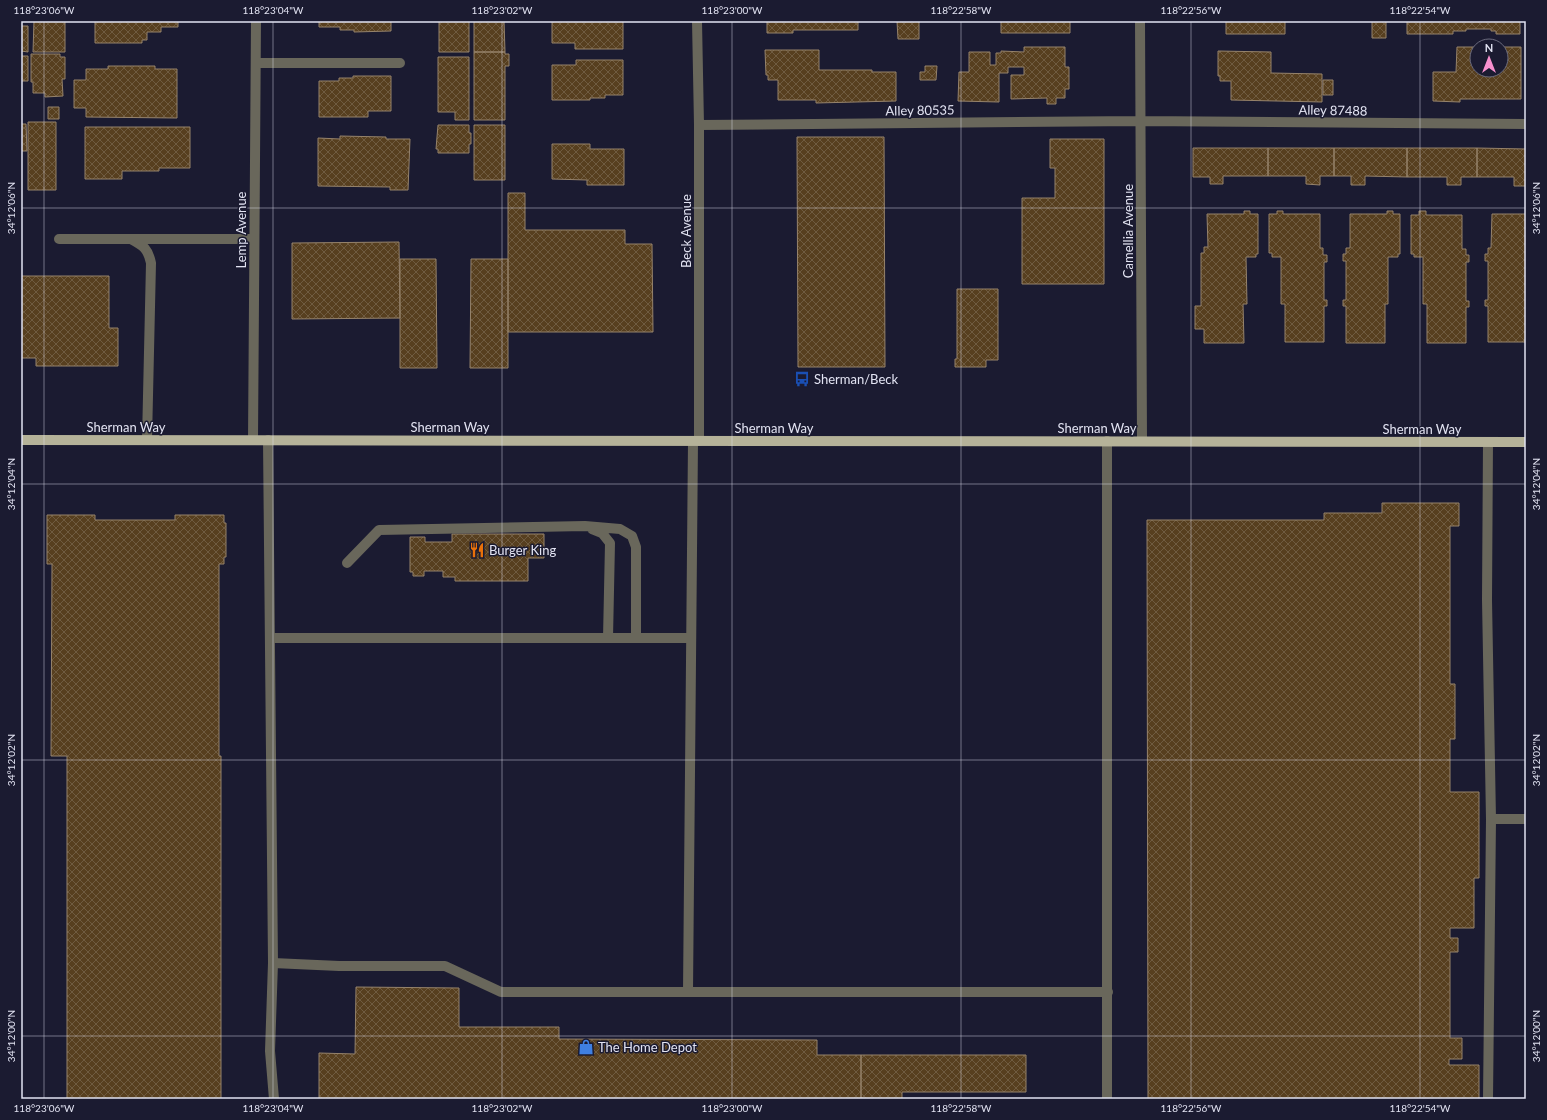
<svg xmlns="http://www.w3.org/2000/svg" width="1547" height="1120" font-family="Lato,sans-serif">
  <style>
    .building { fill: url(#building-cross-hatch); stroke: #96836b }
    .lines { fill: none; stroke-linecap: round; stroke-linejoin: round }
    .minor { stroke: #69675b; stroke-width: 10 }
    .major { stroke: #b5b299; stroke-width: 10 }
    .ticks { fill: none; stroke: #e2e3f2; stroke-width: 1; stroke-opacity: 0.45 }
    .labels { text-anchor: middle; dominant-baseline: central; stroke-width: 3; stroke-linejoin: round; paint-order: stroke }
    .street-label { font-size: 13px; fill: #e2e3f2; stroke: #1b1b31 }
    .poi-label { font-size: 13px; fill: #e2e3f2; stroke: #1b1b31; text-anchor: start }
    .neatline { fill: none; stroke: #e2e3f2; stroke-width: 1.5 }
    .ticks-label { font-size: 10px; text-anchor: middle; fill: #e2e3f2 }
  </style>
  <defs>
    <pattern id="building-cross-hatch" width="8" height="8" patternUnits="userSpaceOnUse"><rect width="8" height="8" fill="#573f1f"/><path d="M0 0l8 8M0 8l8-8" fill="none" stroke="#6f5b40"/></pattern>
  </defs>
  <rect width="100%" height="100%" fill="#1b1b31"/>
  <path class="building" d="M34,21H65V52H33Z
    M95,21H178V27H161V32H147V40H142V43H95Z
    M319,21H391V31L354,32V30H340V27H319Z
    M439,21H469V52H439Z
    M474,21H504L505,52H474Z
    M552,21H623V49H575V43H552Z
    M767,21H858V30H793V33H767Z
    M897,21H919V39H898Z
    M1001,21H1070V33H1001Z
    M1226,21H1285V34H1226Z
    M1372,21H1386V38H1372Z
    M1407,21H1520V34H1496V31H1491V29H1466V31H1453V34H1407Z
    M21,26H28V52L21,51Z
    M1024,47H1065V67H1069V89H1065V98H1056V104H1047V98L1011,99V75H1024V67H1008V73H999V102L958,101L959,72H969V52H990V65H996V53H1001V51L1024,52Z
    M1457,47H1477V70H1501V47H1521V99H1460V102L1433,101V72H1456Z
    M765,50H819V70H872V72H896V101L816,103V100H778V80H768V75H766Z
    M1218,51L1271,52V73L1322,74V102L1231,100V81H1220V76H1218Z
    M474,52H505V54H509V66H505V120H474Z
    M31,54H60V57H65V79H62L63,96L45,97V93H33V82H31Z
    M21,56H28V81H21Z
    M438,57H469V120H455V112H438Z
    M576,60H623V95H605V98H590V100H552V65H576Z
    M108,66H155V69H177V118L86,117V108H74V80H86V69H108Z
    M925,66H937L936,80H920V72H925Z
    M353,76H391V111H368V117H319V81H339V78H353Z
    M1323,80H1333V95H1323Z
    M48,107H59V119H48Z
    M28,122H56V190H28Z
    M21,124H26L27,151H21Z
    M438,125H469V133H471V144H469V153H438V149H436Z
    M474,125H505V180H474Z
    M85,127H190V168H159V171H122V179H85Z
    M340,136L386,137V139H410L408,190H390V187L318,186V138L340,139Z
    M797,137H884L885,367H798Z
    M1050,139H1104V284H1022V198H1055V168H1050Z
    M552,144H590V149H624V185H587V180L552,179Z
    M1193,148H1268V176H1223V184H1210V177H1193Z
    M1268,148H1334V176H1320V185L1306,184V176H1268Z
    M1334,148H1407V177L1365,176V185H1351V176H1334Z
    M1407,148H1477V177H1461V185H1447V177H1407Z
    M1477,148L1526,149V186H1514V177H1477Z
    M508,193H525V230H625V244H652L653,332H508Z
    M1244,211H1250V214H1258V254H1256V257H1246L1247,304H1243L1244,343H1204V329H1195V306H1201V253H1204V247H1208L1207,214H1244Z
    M1277,211H1283V214H1320V248H1323V255H1327V262H1324V300H1327V306H1324V342H1285V304H1281V257H1272V253H1269V214H1277Z
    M1387,211H1393V214H1400V254H1398V257H1388V304H1385V343H1346V306H1343V300H1346V261H1343V254H1346V248H1350V214H1387Z
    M1419,211H1426V215H1462V249H1466V255H1469V262H1466V301H1469V307H1466V343H1427V304H1423V257H1414V254H1411V215H1419Z
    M1492,214H1526V342H1488V306H1485V300H1488V261H1485V254H1488V248H1491Z
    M399,242L400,318L292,319V243Z
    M400,259H436L437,368H400Z
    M471,259H508V368H470Z
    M21,276H109V328H118V366H36V358H21Z
    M957,289H998V360H986V367H955V359H957Z
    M1382,503H1459V526H1450V684H1455V739H1450V792H1479V878H1474V928H1450V938H1458V952H1450V1038H1462V1059H1449V1065H1479V1099H1148L1147,520H1324V513H1382Z
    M47,515H95V520H175V515H224V523H226V557H224V564H219V756H221V1099H67V756H51L52,564H47Z
    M452,534H544V558H528V581H455V577H443V571H424V576H413V572H410V537H425V542H452Z
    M356,987L459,988V1027H559V1039L817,1040V1055H861V1099H319V1053L355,1054Z
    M861,1055H1026V1092H902V1099H861Z"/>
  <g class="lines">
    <path class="minor" d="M697,21L699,125V441
      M1140,21L1142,441
      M256,63H400
      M699,125L1140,121L1526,124
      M59,239H131C144,246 148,249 151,263L147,440
      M132,239H254
      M253,440L256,21
      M268,440L273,963L270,1051L274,1099
      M592,529L602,533L610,543L608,638
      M347,563L379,530L585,526L620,529L632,536L636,547V638
      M270,638H691
      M1491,819H1526
      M273,963L339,966H445L501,992H1108
      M688,992L693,441
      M1107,1099V441
      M1488,1099L1491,819L1487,600L1488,442"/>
    <path class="major" d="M21,440L1526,442"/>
  </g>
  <path class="ticks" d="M44,21V1099M273,21V1099M502,21V1099M732,21V1099M961,21V1099M1191,21V1099M1420,21V1099M21,208H1526M21,484H1526M21,760H1526M21,1036H1526"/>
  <defs>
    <g id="bus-bare" transform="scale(1.2)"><path d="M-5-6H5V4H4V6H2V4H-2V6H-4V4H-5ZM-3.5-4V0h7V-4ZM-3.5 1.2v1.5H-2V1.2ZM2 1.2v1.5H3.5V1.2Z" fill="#1a4fb4" stroke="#1b1b31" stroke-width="2.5" paint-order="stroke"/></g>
    <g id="restaurant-bare" transform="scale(1.2)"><path d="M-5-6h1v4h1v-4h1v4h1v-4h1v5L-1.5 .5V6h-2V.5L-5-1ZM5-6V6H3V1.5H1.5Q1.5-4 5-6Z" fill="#e8710a" stroke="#1b1b31" stroke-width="2.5" paint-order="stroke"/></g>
    <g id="shop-bare" transform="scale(1.2)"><path d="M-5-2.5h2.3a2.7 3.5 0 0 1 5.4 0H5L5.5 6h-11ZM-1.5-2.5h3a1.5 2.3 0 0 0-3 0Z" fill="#3f7fe0" stroke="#1b1b31" stroke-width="2.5" paint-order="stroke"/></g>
  </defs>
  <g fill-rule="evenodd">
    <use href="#bus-bare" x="802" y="379"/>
    <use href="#restaurant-bare" x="477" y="550"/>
    <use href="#shop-bare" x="586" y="1047"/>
  </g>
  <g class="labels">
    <g class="street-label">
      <text transform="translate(920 110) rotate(-1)">Alley 80535</text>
      <text transform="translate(1333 110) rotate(1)">Alley 87488</text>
      <text transform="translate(241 230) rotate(-90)">Lemp Avenue</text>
      <text transform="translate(686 231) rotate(-90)">Beck Avenue</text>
      <text transform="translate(1128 231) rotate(-90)">Camellia Avenue</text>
      <text x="126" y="427">Sherman Way</text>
      <text x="450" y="427">Sherman Way</text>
      <text x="774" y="428">Sherman Way</text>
      <text x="1097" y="428">Sherman Way</text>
      <text x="1422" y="429">Sherman Way</text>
    </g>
    <g class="poi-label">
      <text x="814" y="379">Sherman/Beck</text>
      <text x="489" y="550">Burger King</text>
      <text x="598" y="1047">The Home Depot</text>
    </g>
  </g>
  <rect width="1547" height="1120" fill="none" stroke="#1b1b31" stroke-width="44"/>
  <g transform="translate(1489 58)"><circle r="19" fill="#1b1b31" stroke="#6b6b7e"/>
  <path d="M0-3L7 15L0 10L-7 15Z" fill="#f790ce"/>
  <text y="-6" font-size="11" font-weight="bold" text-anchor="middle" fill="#e2e3f2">N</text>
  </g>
  <rect x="22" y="22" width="1503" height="1076" class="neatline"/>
  <g class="ticks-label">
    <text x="44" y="14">118°23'06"W</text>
    <text x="273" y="14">118°23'04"W</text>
    <text x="502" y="14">118°23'02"W</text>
    <text x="732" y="14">118°23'00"W</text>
    <text x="961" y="14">118°22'58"W</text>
    <text x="1191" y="14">118°22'56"W</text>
    <text x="1420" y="14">118°22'54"W</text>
    <text transform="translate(11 208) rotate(-90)" y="4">34°12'06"N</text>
    <text transform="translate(1536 208) rotate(-90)" y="4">34°12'06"N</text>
    <text transform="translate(11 484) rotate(-90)" y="4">34°12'04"N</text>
    <text transform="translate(1536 484) rotate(-90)" y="4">34°12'04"N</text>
    <text transform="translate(11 760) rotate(-90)" y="4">34°12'02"N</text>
    <text transform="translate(1536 760) rotate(-90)" y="4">34°12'02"N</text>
    <text transform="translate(11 1036) rotate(-90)" y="4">34°12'00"N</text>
    <text transform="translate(1536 1036) rotate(-90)" y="4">34°12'00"N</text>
    <text x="44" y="1112">118°23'06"W</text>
    <text x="273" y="1112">118°23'04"W</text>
    <text x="502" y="1112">118°23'02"W</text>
    <text x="732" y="1112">118°23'00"W</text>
    <text x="961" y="1112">118°22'58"W</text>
    <text x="1191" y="1112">118°22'56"W</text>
    <text x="1420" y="1112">118°22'54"W</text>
  </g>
</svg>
